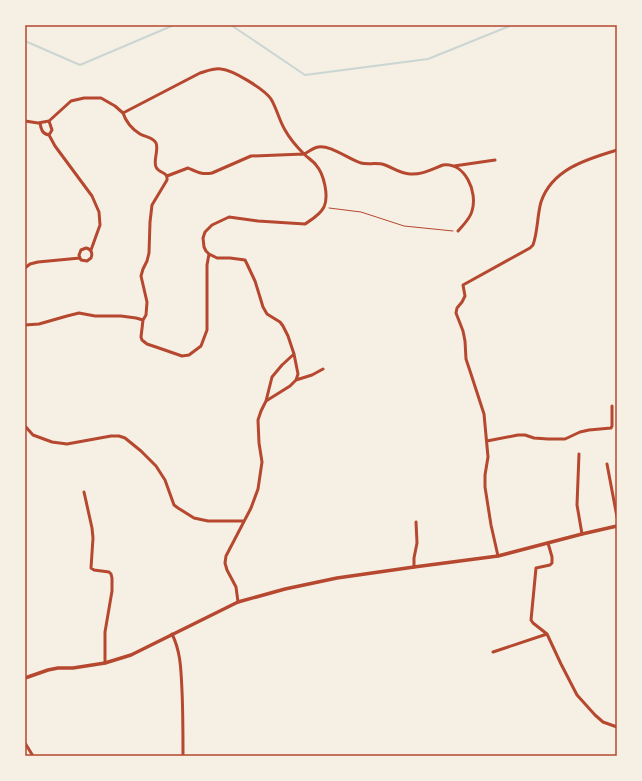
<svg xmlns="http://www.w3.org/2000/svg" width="642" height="781" font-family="Jost,sans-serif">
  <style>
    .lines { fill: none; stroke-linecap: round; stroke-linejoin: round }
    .stream { stroke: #c9d6d2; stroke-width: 2 }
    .path { stroke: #b5482f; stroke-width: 1 }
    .minor { stroke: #b5482f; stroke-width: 3 }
    .tertiary { stroke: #b5482f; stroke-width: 3.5 }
    .neatline { fill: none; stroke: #b5482f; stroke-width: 1.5 }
  </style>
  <rect width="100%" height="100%" fill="#f6efe4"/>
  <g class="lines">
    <path class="stream" d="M231,25L305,75L428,59L512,25
      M25,41L80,65L174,25"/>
    <path class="path" d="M329,208L361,212L404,226L453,231"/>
    <path class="minor" d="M123,113C126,122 132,129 140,134C145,137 153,137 156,143C159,150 153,160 156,167C159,174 168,171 167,180L152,205L150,222L149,253L147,261L143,269L141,276L147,302L146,315L143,320
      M25,121L38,123L49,121L71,101L84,98H101L115,106L123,113L200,73C207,71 214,68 221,69C233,70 264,89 271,99C277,109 279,120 285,130C290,139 297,147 304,154C308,152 313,148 318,147C329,144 350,160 361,163C368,165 377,162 385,165C393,168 401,174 410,174C422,175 432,169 443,165C465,162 478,192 472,211C470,219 463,225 458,231
      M49,121L52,130L49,135L55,146L92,196L99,212L100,225L91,250
      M40,123C41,129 42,134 49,135
      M454,166L495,160
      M167,176L188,168C197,172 202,175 212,173L251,156L304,154C308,158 313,161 316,165C324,174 329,196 324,207C320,215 311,220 305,224L258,221L229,217L212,225L205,232L203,238L204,247L206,251L209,254L217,258H230L245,260L247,264L255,281L263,307L267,314L280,322L283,326L288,336L294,354L298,374L296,380L290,386L266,401L261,411L258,420L259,443L262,462L258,489L251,508L226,556L225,563L227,570L236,587L238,602
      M25,268L30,264L38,262L80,258L81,260L87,261L91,258C93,253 91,249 86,248L81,250L79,255L80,258
      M25,325L39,324L67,316L79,313L95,316H121L136,318L143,320L141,337L142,340L147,344L156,347L182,356L189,355L201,346L207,330V265L209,254
      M296,380L312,375L323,369
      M266,401L272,377L282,365L294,354
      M25,426L33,435L52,442L67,444L111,436H119L125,438L141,451L156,466L165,480L174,505L178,508L194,518L208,521H244
      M487,441L518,435H525L534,438L548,439H565L580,432L589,430L611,428L612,426V406
      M579,454L577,505L582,534
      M607,464L617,517
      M84,492L92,528L93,538L91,568L94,570L109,572L111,574L112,578V591L105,632V663
      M548,543L552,557V563L550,565L536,568L531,620L533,623L547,634L561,664L577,695L595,715L603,722L617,727
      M498,556L491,525L485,487V475L488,457L484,414L470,371L466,359L465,341L463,331L456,313L457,308L462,302L465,296L463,285L530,248L533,245C538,231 537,216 541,202C552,169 587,159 617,150
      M414,567V558L417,543L416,522
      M172,634C181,652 181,671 182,691C183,713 183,734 183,756
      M493,652L547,634
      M25,743L33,756"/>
    <path class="tertiary" d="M25,678L48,670L58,668H73L105,663L131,655L238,602L285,589L337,578L414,567L498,556L582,534L617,526"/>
  </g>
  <rect width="642" height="781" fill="none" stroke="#f6efe4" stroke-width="52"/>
  <rect x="26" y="26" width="590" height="729" class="neatline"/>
</svg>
